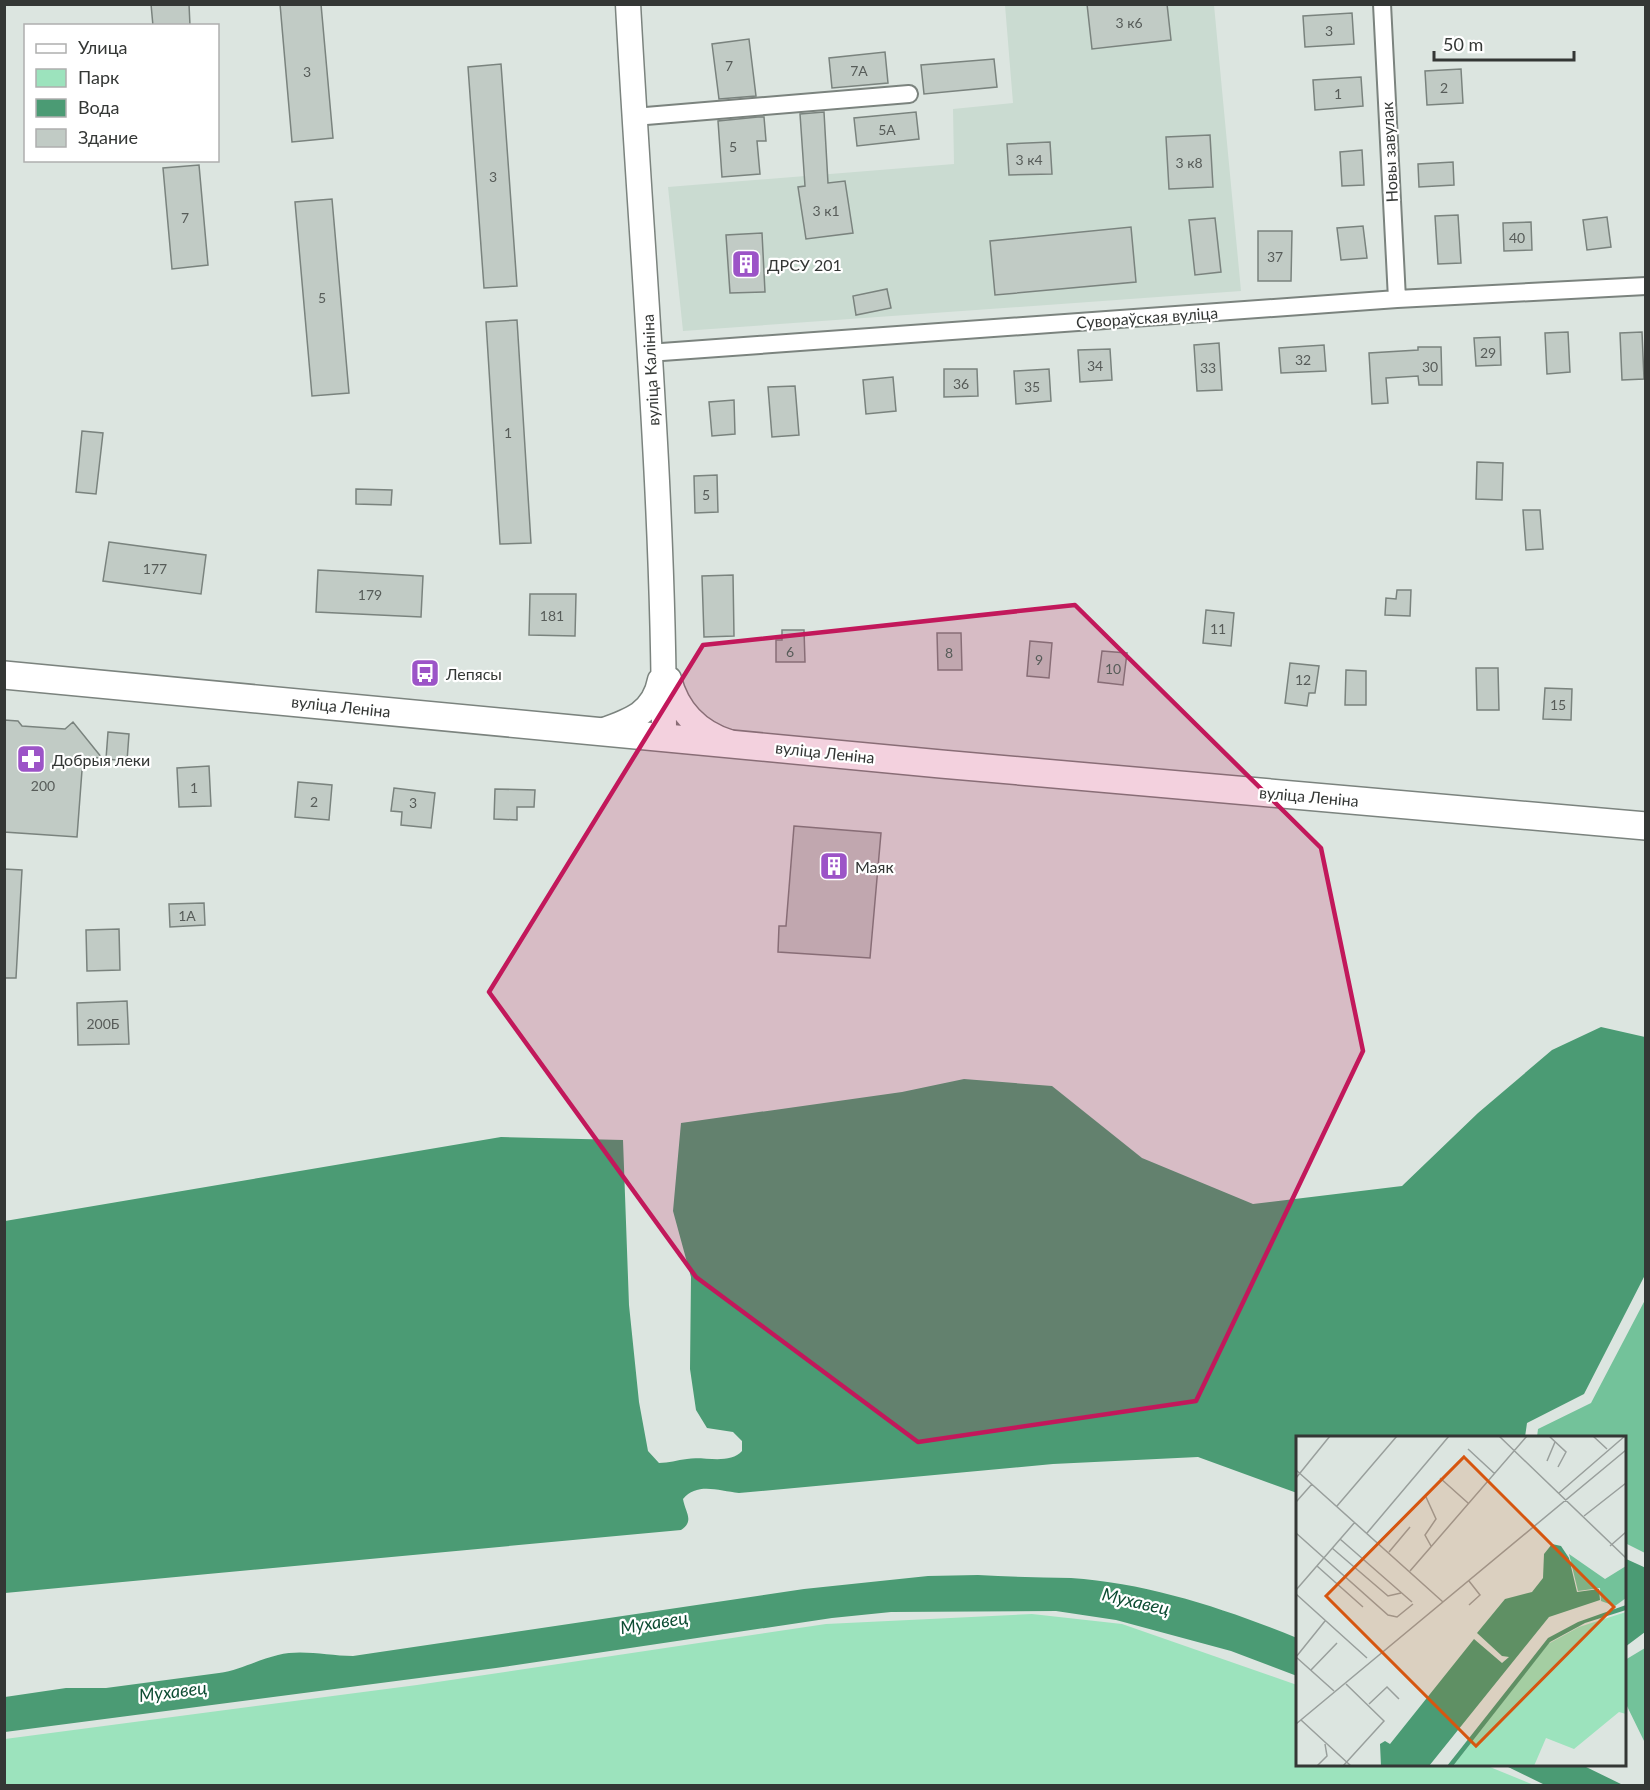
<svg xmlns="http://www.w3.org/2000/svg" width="1650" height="1790" font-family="Lato,sans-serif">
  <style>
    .built { fill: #cadbd1 }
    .green { fill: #9ce3bd }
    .forest { fill: #73c29a }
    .water { fill: #4b9b74 }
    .building { fill: #c1cbc5; stroke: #7a837e; stroke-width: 1.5 }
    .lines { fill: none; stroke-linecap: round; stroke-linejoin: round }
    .street-casing { stroke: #7b837e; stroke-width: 20 }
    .secondary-casing { stroke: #7b837e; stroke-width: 27 }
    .primary-casing { stroke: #7b837e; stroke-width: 30 }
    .street { stroke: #fff; stroke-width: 16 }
    .secondary { stroke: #fff; stroke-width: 24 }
    .primary { stroke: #fff; stroke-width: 27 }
    .marked { fill: #c2185b; fill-opacity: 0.2; stroke: #c2185b; stroke-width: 4.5; stroke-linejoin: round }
    .labels { text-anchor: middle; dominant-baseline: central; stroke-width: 4.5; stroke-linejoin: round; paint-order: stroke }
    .number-label { font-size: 14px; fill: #575c59 }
    .street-label { font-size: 16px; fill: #343735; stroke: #fff }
    .poi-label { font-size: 16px; fill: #343735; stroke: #fff; text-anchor: start }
    .water-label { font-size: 18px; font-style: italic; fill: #0d4d33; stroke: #fff }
    .inset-road { fill: none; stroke: #999f9c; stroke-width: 1.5 }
    .view { fill: #d65610; fill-opacity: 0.15; stroke: #d65610; stroke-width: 3 }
    .inset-edge { fill: none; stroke: #343735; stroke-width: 3 }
  </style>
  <rect width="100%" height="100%" fill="#dce5e0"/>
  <path class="built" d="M1005,5H1214L1241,291L683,331L668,187L954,164L953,109L1013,103Z"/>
  <path class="green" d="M1032,1614L1122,1624L1297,1685L1298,1764L1485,1765L1534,1785H5V1739L417,1685L826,1624Z"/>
  <path class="forest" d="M1645,1300V1553L1625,1543L1624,1438L1537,1437L1538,1429L1591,1403Z
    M1645,1648V1743L1625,1702V1660Z"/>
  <path class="water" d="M1601,1027L1645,1037V1275L1584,1394L1527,1423L1525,1437L1298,1438L1297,1493L1198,1457L1053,1464L739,1493C719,1491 697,1482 683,1499C685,1512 695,1521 681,1530L5,1593V1221L501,1137L623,1140L629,1305L639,1402L648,1451L659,1463C669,1463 677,1460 687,1459C703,1456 730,1465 742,1451V1441L733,1432L707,1428L696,1410L690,1369L691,1277L673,1211L681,1123L902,1092L964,1079L1052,1086L1142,1158L1253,1204L1402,1186L1478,1113L1552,1050Z
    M1624,1558L1646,1568L1645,1632L1625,1647Z
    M978,1575C1009,1577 1040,1577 1071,1578C1148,1583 1226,1609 1297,1638V1676L1231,1651L1116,1620L1056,1611L891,1612L832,1618L496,1668L5,1732V1697L66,1688H106L219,1673C240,1670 257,1660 278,1655C302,1649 328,1656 353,1656L804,1589L928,1576Z
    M1504,1765H1582L1623,1785H1545Z"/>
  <path class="building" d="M151,4H189L190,26H153Z
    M280,4H321L333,138L292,142Z
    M1087,4H1167L1171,40L1092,49Z
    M1352,13L1354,44L1305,47L1303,16Z
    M749,39L756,96L719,99L712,44Z
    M885,52L888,83L832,88L829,58Z
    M994,59L997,87L924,94L921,65Z
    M501,64L517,286L484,288L468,67Z
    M1461,69L1463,103L1427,105L1425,71Z
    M1361,77L1363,106L1315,110L1313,80Z
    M824,112L828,183L845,181L853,233L806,239L798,187L805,186L800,114Z
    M916,112L919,139L857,146L854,118Z
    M758,117H764L766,141H757L760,174L722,177L718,121Z
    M1210,135L1213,187L1169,189L1166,137Z
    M1050,142L1052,174L1009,175L1007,144Z
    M1362,150L1364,185L1342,186L1340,152Z
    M1453,162L1454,185L1419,187L1418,164Z
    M199,165L208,265L172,269L163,168Z
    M332,199L349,393L312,396L295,202Z
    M1458,215L1461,263L1438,264L1435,216Z
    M1607,217L1611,247L1587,250L1583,220Z
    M1215,218L1221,272L1195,275L1189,220Z
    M1531,222L1532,250L1504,251L1503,223Z
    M1363,226L1367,258L1341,260L1337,228Z
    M1131,227L1136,282L995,295L990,241Z
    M1258,231H1292L1291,281H1258Z
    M762,233L765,292L730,293L726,235Z
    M887,289L891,308L856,315L853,296Z
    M517,320L531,543L500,544L486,322Z
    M1568,332L1570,372L1547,374L1545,333Z
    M1642,332L1644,379L1622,380L1620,333Z
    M1500,337L1501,365L1476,366L1474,338Z
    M1219,343L1222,390L1197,391L1194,345Z
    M1324,345L1326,371L1281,373L1279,348Z
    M1418,347H1441L1442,385H1419L1418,376L1386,378L1388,403L1372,404L1369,353L1418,350Z
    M1110,349L1112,380L1080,382L1078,350Z
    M944,369H977L978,396L944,397Z
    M1049,369L1051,401L1016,404L1014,371Z
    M893,377L896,411L866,414L863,380Z
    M795,386L799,435L772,437L768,387Z
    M734,400L735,434L712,436L709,402Z
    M82,431L103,433L96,494L76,492Z
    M1477,462L1503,463L1502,500L1476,499Z
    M717,475L718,512L695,513L694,476Z
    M356,489L392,490L391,505L356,504Z
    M1523,510H1540L1543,549L1526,550Z
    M109,542L206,555L201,594L103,581Z
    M318,570L423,576L421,617L316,612Z
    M733,575L734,636L704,637L702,576Z
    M1397,590H1411L1410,616L1385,615L1386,598L1396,599Z
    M530,594H576L575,636L529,635Z
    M1206,610L1234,613L1231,646L1203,643Z
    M782,630H804L805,662H776V640H782Z
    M937,633H961L962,670H938Z
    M1030,641L1052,643L1049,678L1027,676Z
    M1102,651L1127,653L1123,685L1098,682Z
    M1290,663L1319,666L1315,693H1309L1307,706L1285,703Z
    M1476,668H1498L1499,710H1477Z
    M1346,670L1366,671V705H1345Z
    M1545,688L1572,689L1571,720L1543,719Z
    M4,720L18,721L22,726L65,729L73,722L102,758L83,757L77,837L4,832Z
    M108,732L129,734L127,761L106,759Z
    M209,766L211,806L179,807L177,768Z
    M298,782L332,785L329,820L295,817Z
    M394,788L435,793L431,828L401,825L402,812L391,811Z
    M495,789L535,790L534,807H517V820L494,819Z
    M794,826L881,833L870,958L778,952L779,926H786Z
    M4,869L22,870L16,978H4Z
    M204,903L205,925L170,927L169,904Z
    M119,929L120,970L87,971L86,930Z
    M127,1001L129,1044L78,1045L77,1003Z"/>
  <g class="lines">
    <g class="street-casing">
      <path id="street" d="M1382,4L1397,299
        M634,117L909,94
        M648,353L1397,299L1646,286"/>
    </g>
    <g class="secondary-casing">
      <path id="secondary" d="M628,4C641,248 664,493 664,737
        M669,679C677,710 698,732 729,742
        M601,731C630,721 654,713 660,680"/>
    </g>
    <g class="primary-casing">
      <path id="primary" d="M4,675L941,764L1646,826"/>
    </g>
    <use href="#street" class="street"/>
    <use href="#secondary" class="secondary"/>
    <use href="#primary" class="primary"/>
  </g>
  <path class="marked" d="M1075,605L1321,848L1363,1051L1196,1401L918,1442L696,1277L489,992L703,645Z"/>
  <defs>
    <g id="building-square" transform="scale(1.5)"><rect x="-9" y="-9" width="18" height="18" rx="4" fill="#9c54c7" stroke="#fff"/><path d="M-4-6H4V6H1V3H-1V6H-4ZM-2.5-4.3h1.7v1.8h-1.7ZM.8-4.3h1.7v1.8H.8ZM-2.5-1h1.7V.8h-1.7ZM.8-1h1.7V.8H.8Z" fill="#fff"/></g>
    <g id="bus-square" transform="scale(1.5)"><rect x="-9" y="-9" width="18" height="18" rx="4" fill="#9c54c7" stroke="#fff"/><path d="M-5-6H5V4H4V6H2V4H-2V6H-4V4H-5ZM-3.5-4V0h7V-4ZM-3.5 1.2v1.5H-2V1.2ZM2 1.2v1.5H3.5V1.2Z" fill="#fff"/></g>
    <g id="pharmacy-square" transform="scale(1.5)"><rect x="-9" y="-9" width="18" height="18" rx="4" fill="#9c54c7" stroke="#fff"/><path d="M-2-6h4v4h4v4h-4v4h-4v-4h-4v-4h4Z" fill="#fff"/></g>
  </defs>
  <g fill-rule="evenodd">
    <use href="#building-square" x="746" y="264"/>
    <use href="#bus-square" x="425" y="673"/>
    <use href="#pharmacy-square" x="31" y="759"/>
    <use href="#building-square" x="834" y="866"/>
  </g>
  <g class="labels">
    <g class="number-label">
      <text x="1129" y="22">3 к6</text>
      <text x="1329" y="30">3</text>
      <text x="729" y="65">7</text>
      <text x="859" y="70">7А</text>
      <text x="307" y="71">3</text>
      <text x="1444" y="87">2</text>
      <text x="1338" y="93">1</text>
      <text x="887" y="129">5А</text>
      <text x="733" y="146">5</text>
      <text x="1029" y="159">3 к4</text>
      <text x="1189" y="162">3 к8</text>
      <text x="493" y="176">3</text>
      <text x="826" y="210">3 к1</text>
      <text x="185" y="217">7</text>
      <text x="1517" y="237">40</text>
      <text x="1275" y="256">37</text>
      <text x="322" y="297">5</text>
      <text x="1488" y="352">29</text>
      <text x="1303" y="359">32</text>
      <text x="1095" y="365">34</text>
      <text x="1430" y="366">30</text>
      <text x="1208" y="367">33</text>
      <text x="961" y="383">36</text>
      <text x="1032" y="386">35</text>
      <text x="508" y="432">1</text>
      <text x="706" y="494">5</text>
      <text x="155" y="568">177</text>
      <text x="370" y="594">179</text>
      <text x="552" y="615">181</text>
      <text x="1218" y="628">11</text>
      <text x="790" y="651">6</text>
      <text x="949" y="652">8</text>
      <text x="1039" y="659">9</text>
      <text x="1113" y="668">10</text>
      <text x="1303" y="679">12</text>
      <text x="1558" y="704">15</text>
      <text x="43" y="785">200</text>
      <text x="194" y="787">1</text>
      <text x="314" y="801">2</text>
      <text x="413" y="802">3</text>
      <text x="187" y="915">1А</text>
      <text x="103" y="1023">200Б</text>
    </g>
    <g class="street-label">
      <text transform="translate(1389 152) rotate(-93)">Новы завулак</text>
      <text transform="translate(1147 317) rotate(-4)">Сувораўская вуліца</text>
      <text transform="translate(650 370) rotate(-93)">вуліца Калініна</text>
      <text transform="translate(341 706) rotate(6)">вуліца Леніна</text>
      <text transform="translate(825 752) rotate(6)">вуліца Леніна</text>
      <text transform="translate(1309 796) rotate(5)">вуліца Леніна</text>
    </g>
    <g class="poi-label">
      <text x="767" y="264">ДРСУ 201</text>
      <text x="446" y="673">Лепясы</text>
      <text x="52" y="759">Добрыя леки</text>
      <text x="855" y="866">Маяк</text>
    </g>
    <g class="water-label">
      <text transform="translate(1136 1601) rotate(13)">Мухавец</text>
      <text transform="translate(654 1622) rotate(-9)">Мухавец</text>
      <text transform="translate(173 1691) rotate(-7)">Мухавец</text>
    </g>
  </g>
  <g transform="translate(1296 1436)">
    <rect width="330" height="330" fill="#dce5e0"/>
    <path d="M330,176V278L323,276L278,313L250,302L238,330H157L252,208L283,191Z" fill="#9ce3bd"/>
    <path d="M273,118L309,143L330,130V162L319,170L305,165L304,152L282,155Z" fill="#73c29a"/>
    <path d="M256,108L265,110L273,122L281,156L303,153L304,164L253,181L133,330H85L84,308L89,305L94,308L178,203L206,227L213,221L206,220L181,197L209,163L236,156L247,142L248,118ZM330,169V174L289,187L254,206L157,330H151L252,202L282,186Z" fill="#4b9b74"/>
    <path class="inset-road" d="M203,0L330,122M253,0L270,16L262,31M297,0L311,13M172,13L199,38M251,25L259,6M0,34L147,166M0,42L34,0M144,42L172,67M263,57L329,0M130,61L140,83L129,99L135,110M0,66L16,48M41,70L101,0M288,80L330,47M0,97L92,179L101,181L117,168M71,97L153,0M44,103L116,166M314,110L330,96M36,112L92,160L105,157M93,116L114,91M21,130L67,171M114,135L231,0M173,145L184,159L173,169M0,154L59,86M0,158L71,222M0,221L38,255M0,221L29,185M15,234L41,207M73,268L91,251L103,263M5,284L55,330M0,288L330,14M21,330L31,320L29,308M47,330L88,285L50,248"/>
    <path class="view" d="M168,21L318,171L180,310L30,160Z"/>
    <rect width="330" height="330" class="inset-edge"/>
  </g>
  <rect width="1650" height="1790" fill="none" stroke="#343735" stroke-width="12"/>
  <rect x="24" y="24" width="195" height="138" fill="#ffffff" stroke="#aeafae" stroke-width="1.5"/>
  <rect x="36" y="44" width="30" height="9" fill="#ffffff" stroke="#aeafae" stroke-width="1.5"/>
  <text x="78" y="54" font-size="18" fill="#343735">Улица</text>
  <rect x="36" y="69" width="30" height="18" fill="#9ce3bd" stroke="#aeafae" stroke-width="1.5"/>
  <text x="78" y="84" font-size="18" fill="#343735">Парк</text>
  <rect x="36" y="99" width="30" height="18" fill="#4b9b74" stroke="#aeafae" stroke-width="1.5"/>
  <text x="78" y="114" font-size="18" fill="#343735">Вода</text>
  <rect x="36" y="129" width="30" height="18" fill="#c1cbc5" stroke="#aeafae" stroke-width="1.5"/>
  <text x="78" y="144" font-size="18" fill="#343735">Здание</text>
  <path d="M1434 51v9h140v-9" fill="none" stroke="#343735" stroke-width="3"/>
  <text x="1443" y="51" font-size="18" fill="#343735" stroke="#ffffff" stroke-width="4.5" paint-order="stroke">50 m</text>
</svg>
